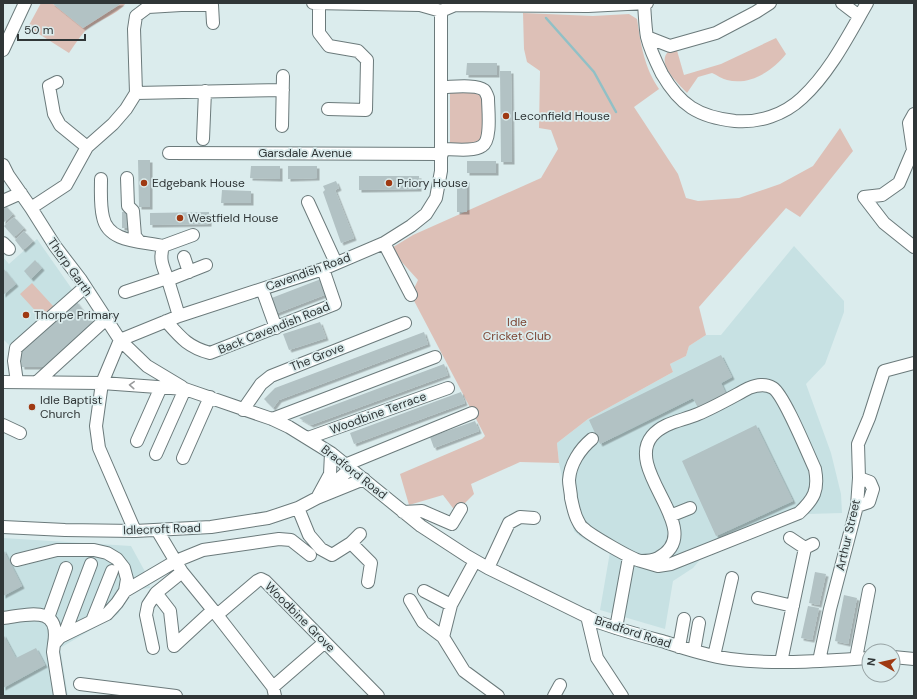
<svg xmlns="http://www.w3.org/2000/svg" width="917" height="699" font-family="'DM Sans',sans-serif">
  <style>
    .built { fill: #c7e1e3 }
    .green { fill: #ddc0b7 }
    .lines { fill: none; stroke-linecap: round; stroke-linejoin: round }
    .stream { stroke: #91c0c6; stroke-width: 2.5 }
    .building { fill: #b2c2c4; filter: url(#shadow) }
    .minor-casing { stroke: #6b7a7b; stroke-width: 14 }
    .minor { stroke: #fff; stroke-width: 12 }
    .oneway { stroke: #989a9b }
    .poi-dot { fill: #9f3912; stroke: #dbeced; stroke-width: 1.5 }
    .labels { text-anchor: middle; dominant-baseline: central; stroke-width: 3.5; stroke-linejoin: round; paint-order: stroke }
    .poi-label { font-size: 12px; fill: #303637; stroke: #dbeced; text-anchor: start }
    .street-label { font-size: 12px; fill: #303637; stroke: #dbeced }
    .park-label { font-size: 12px; fill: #7c4534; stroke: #dbeced }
  </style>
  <defs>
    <filter id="shadow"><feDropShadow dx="2.5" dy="2.5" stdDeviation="0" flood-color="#0004"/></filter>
  </defs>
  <rect width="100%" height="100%" fill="#dbeced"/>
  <path class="built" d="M37,239L74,292L12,348L3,339V257L9,264Z
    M794,246L844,301V312L825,364L806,384L831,453L841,494L842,513L808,514L704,555L693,568L673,581L665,629L600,610L610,552L582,538L574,531L559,463L557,443L588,419L673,372L670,364L686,356L689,346L706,335H721Z
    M3,538L131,546L148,577L150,588L133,590L118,614L60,648L68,696H3Z"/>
  <path class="green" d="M41,3H52L83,28L122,3H126C117,15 98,20 86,30C80,36 74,46 69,53L28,27Z
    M523,13L593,16L629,14L637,19C641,45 644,67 659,89L634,107L678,174L686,198L698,201L739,198L780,184L813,166L840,128L853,151L800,217L786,208L699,307L706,335L689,346L686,356L670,364L673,372L588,419L557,443L559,463L520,462L471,484L474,494L456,512L443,495L409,505L400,474L482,439L485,436L411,295L418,280L390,249L413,235L541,178L558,149L551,130L539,128L540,71L527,62L524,49Z
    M776,38L786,54C773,71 749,86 727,80C722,79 717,75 712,73L698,77L687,93C679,84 656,64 668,52C669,50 674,49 676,47L684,75L721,64Z
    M450,91L475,92L483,95L484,124L480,141L476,143L450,144Z
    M32,283L54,307L42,318L20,294Z"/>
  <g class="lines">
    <path class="stream" d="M546,18L594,72L616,112"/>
  </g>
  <path class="building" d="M52,3H122L83,28Z
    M467,63H497V75H466Z
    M500,71H511L512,162H501Z
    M138,160H150V207H139Z
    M467,161H496V173H467Z
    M251,166H280V179L250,178Z
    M288,166H317V178L288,179Z
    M359,176H419V189L359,190Z
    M457,180H467V212H457Z
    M336,181L339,188L335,190L354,238L341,243L323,192L325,190L323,186Z
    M222,190L251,191V203H221Z
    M4,204L13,214L3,223V205Z
    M122,212H130V228H122Z
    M209,212V224L150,225V213Z
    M14,217L24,228L14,237L4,226Z
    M24,231L33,241L23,250L15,240Z
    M35,260L42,268L31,279L24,271Z
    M3,268L16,284L3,295Z
    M321,279L327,294L275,314L269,299Z
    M76,301L92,322L43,367H22L20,353Z
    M320,322L326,338L289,350L283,334Z
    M424,332L428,344L279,400L273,408L264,399L275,388Z
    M721,355L732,377L721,383L726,394L698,408L693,398L600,444L589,420Z
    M444,364L448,375L311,425L299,418Z
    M461,392L465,403L354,444L350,433Z
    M475,421L479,431L434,448L430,437Z
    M756,425L793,501L716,536L682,461Z
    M3,549L22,586L3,596Z
    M815,572L826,574L819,605L809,603Z
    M844,595L857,598L848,644L835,641Z
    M808,606L819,608L812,640L801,638Z
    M3,634L16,658L36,648L45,665L3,688Z"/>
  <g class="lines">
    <g class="minor-casing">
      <path id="minor" d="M313,3L420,5L441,11
        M842,3L859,16
        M319,4V33L329,46L358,51L367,60L366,110L328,109
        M644,4C645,15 645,26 647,37C650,50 656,62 662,74C680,105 698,117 735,121C759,123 784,115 802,98C830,72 848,36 867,3
        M441,11L455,5L588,6L647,3
        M647,37L670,46L716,33L756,12L770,3
        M3,50L25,3
        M57,82L49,86L54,114L60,125L87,147
        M442,87C452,87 476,84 484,90C486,92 487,95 488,98C488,109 492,140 482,146C474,152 452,149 442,149
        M136,93L283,90
        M282,126L283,76
        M203,139L205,91
        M169,153L442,154
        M3,165L8,175L31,208L55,246L81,280L120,340L147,366L182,387
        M127,178L128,206L133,211L135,236L139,241
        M101,179C101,191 100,205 103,217C108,243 142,241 163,246C159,261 163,266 168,280
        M864,197L882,195L899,183L913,150L909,123L914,114
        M864,197L884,223L914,247
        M3,201L21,193
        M308,202L336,263
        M31,208L66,185L87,147L113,124L126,109L136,93L134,29L136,16L148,7L181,5H212L213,23
        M3,243L9,249
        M384,243L411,295
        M163,246L193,235
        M184,257L189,272
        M262,289L276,328
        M125,292L167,278
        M179,316L168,280L206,265
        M166,321C181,338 188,347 210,353L335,304L323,269
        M3,382L102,383L185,389L272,419L289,427L331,453L421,526L467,556L488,568L598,622C620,630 643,636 665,642C686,649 708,656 730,659C776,665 823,661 869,658
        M17,382L14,361L16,348L85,287
        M37,382L106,319
        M243,410L261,384L271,376L405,323
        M272,419L435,357
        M3,425L20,433
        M308,438L448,388
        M592,439C580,449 570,464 569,480C569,486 571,492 571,498C573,506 574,514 578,521C579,523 581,527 583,528C590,535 633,560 641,561C645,561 654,560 658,558C709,532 623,471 652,436C664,422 682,421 698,414C715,407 732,397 749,388C757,385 765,383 773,388C784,395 808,454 815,469C819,490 814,499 799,513L671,564L658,566L641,561
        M137,441L161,387
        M156,454L185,389
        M183,458L210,397
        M345,465L472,413
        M324,492L350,469
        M317,498L330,474L331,453
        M857,506L869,502L873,489L870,482L859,478
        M298,508L309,535L321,549L332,555L351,543L360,534
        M403,512L422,511L452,524L461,509
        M670,516L690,508
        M3,527L65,530L135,531L211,527L268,518L298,508L317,498L364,479
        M157,530L182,572L217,615L273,687L275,696
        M135,531L99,448L96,426L102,383L120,340L179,316L323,269L384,243L411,226L426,214L436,198L441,171V11
        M790,538L805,548L813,544
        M351,543L371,563L368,582
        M17,560L57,550H94L107,553L117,559L124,568L127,579L125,591L117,603L107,614L60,637L54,644L53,652L60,696
        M475,561L451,605L443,637L464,671L498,696
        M488,568L509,523L520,517L534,518
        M182,572L156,593L170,611L174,646L213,610
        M125,591L176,561L203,550L279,539L291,540L310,555
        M424,591L451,605
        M758,598L793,606
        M410,600L423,622L443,637
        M217,615L257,581L261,579L265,581L378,696
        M587,616L597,658L622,696
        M3,618C28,615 61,604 54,644
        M48,618L66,568
        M92,621L112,571
        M616,628L629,557
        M64,635L91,564
        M679,647L684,619
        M153,648L146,615L148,605L156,593
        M694,651L699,623
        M714,656L732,578
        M893,657L914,659
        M856,658L869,590
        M819,661L830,609L857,506L859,478L858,444L869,418L884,371L914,363
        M781,662L805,548
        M80,684L176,696
        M273,687L325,642
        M554,696L560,685"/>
    </g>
    <use href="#minor" class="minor"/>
  </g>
  <defs><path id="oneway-chevron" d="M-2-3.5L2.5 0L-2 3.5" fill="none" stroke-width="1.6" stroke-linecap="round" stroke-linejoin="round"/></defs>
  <use class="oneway" href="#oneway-chevron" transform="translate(132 385) rotate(-176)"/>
  <g class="poi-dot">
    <circle cx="506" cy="116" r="4"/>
    <circle cx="144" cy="183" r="4"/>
    <circle cx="389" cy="183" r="4"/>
    <circle cx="180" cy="218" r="4"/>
    <circle cx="26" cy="315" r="4"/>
    <circle cx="32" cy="407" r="4"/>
  </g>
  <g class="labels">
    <g class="poi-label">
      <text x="514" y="116">Leconfield House</text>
      <text x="152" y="183">Edgebank House</text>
      <text x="397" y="183">Priory House</text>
      <text x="188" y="218">Westfield House</text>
      <text x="34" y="315">Thorpe Primary</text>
      <text x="40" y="400">Idle Baptist<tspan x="40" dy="14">Church</tspan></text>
    </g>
    <g class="street-label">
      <text x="305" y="153">Garsdale Avenue</text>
      <text transform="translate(70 267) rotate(55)">Thorp Garth</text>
      <text transform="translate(308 272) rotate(-20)">Cavendish Road</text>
      <text transform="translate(274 328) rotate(-22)">Back Cavendish Road</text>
      <text transform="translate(317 357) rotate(-22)">The Grove</text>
      <text transform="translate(378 413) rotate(-20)">Woodbine Terrace</text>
      <text transform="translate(354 472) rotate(38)">Bradford Road</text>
      <text transform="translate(162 529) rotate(-2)">Idlecroft Road</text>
      <text transform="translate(848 535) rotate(-77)">Arthur Street</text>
      <text transform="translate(300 617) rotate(45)">Woodbine Grove</text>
      <text transform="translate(633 632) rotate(18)">Bradford Road</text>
    </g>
    <g class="park-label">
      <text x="517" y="322">Idle<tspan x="517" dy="14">Cricket Club</tspan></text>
    </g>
  </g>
  <rect width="917" height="699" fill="none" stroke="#303637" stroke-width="8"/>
  <g transform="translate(881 663) rotate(278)"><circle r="19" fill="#dbeced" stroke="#97a3a4"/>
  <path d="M0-3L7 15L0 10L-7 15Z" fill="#9f3912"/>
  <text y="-6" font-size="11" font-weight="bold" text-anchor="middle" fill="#303637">N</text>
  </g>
  <path d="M18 34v6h67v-6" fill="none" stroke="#303637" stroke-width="2"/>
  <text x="24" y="34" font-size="12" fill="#303637" stroke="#dbeced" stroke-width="3" paint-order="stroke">50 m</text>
</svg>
